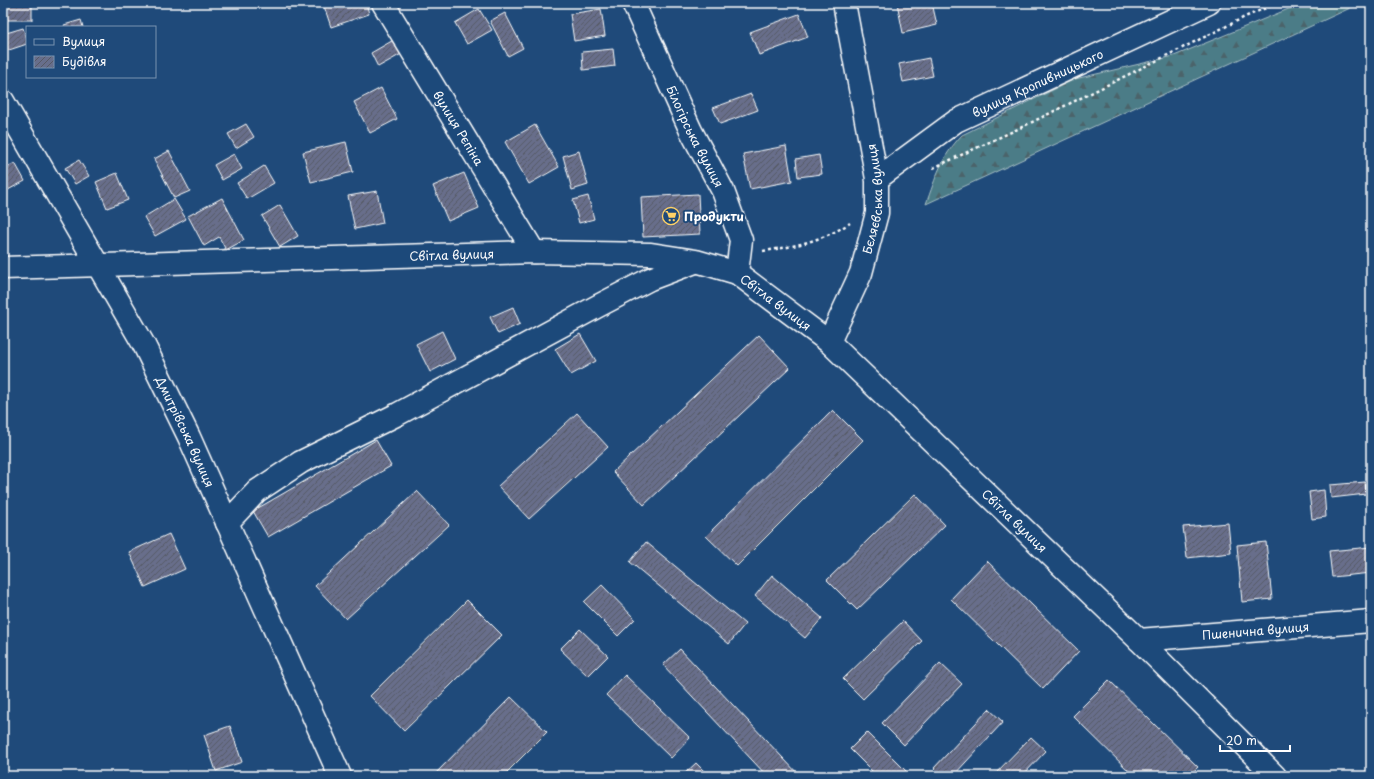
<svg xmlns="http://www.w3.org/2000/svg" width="1374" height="779" font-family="'Playpen Sans',sans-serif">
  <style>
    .forest { fill: url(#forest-firs); stroke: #a6bec3 }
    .building { fill: url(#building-hatch); stroke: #fff }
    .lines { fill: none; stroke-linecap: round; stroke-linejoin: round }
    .street-casing { stroke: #fff; stroke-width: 25 }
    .path { stroke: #fff; stroke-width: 2.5; stroke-dasharray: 3 3; stroke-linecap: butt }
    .street { stroke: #1f4a7a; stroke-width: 22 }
    .labels { text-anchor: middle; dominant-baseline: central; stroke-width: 4; stroke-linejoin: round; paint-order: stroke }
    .street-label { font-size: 12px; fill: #fff; stroke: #1f4a7a }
    .poi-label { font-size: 12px; font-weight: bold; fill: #fff; stroke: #1f4a7a; text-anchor: start }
  </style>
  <defs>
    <pattern id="forest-firs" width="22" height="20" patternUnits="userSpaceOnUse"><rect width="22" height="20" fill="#4c7c87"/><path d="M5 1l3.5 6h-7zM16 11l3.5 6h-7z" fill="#4c646a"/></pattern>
    <pattern id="building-hatch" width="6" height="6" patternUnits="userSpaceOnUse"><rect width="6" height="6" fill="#676e8b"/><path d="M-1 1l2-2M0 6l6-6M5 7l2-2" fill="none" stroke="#575a65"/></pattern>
  </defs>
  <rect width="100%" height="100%" fill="#1f4a7a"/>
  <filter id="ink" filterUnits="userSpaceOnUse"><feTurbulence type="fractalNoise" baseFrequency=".025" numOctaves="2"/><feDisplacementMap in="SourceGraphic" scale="8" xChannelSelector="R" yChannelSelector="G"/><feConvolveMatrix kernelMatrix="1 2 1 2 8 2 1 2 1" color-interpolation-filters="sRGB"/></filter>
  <g filter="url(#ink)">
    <path class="forest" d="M1303,3H1361L926,204C936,177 941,157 962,135L1075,79L1174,56Z"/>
    <path class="building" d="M3,3H32V20H3Z
      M283,3H300L288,10Z
      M323,3H366L369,14L331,27Z
      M897,3H932L937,25L903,33Z
      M479,9L492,30L467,44L455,23Z
      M601,9L605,36L574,41L570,14Z
      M505,13L523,48L508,56L490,21Z
      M799,14L808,37L759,55L750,32Z
      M81,20L83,27H65L64,25Z
      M23,28L27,39V44L3,52V34Z
      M397,38L405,52L378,67L371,53Z
      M613,49L615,66L583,70L582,52Z
      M929,58L933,76L903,82L899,64Z
      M381,88L397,119L370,133L354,102Z
      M751,94L758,110L720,124L713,108Z
      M246,124L254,137L236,148L228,134Z
      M535,125L559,167L529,184L505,142Z
      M346,142L353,172L311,182L303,152Z
      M786,146L792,181L750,189L743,154Z
      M169,151L190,191L174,198L154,159Z
      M579,151L588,185L572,190L563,156Z
      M234,154L242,169L222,180L214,165Z
      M819,155L822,174L798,177L796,159Z
      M79,160L89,176L75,184L65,168Z
      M15,163L25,181L4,192L3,190V169Z
      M264,166L274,183L247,199L237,183Z
      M117,173L128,200L107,208L96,182Z
      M464,173L479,208L448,221L433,186Z
      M377,191L383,223L355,229L348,196Z
      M698,194L700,234L643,237L641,197Z
      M588,196L594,219L579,223L573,200Z
      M222,198L244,240L226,250L219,237L204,246L188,216Z
      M174,199L186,219L155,236L144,217Z
      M280,205L298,236L280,247L262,216Z
      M513,307L520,324L498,334L490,317Z
      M442,331L455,359L430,372L416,344Z
      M580,334L596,361L571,375L555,349Z
      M759,335L790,368L644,505L613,472Z
      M833,410L863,440L737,566L706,536Z
      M577,413L608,447L529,519L498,486Z
      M376,440L391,466L268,537L253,511Z
      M1365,482L1366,494L1331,498L1330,485Z
      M1324,490L1326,517L1312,519L1309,492Z
      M417,491L449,525L346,619L315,586Z
      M915,494L945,525L857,610L827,580Z
      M1228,523L1231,553L1187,558L1183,527Z
      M169,534L185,569L145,587L129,552Z
      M646,542L745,624L729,644L630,562Z
      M1266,542L1272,599L1242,602L1237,545Z
      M1371,547V573L1332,577L1329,551Z
      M987,561L1079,651L1043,689L951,599Z
      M772,575L822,618L805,638L755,596Z
      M602,585L635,619L618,636L584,602Z
      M467,600L502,635L404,731L370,696Z
      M903,621L922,641L863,699L843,679Z
      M580,629L608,656L588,676L560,649Z
      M680,649L800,776H767L663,665Z
      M940,663L962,684L904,745L882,723Z
      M625,675L690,738L671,758L606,695Z
      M1109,680L1198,767L1189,776H1134L1073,716Z
      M511,697L547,732L503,776H433Z
      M989,709L1003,722L953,776H942L934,768Z
      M230,726L242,762L216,771L204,735Z
      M867,732L911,776H877L850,749Z
      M1031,737L1046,751L1022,776H993Z
      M696,763L709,776H682Z"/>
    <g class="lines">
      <g class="street-casing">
        <g id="street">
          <path id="s1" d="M383,3L534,252"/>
          <path id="s2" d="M633,3L691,131L723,191L741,240L737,273"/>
          <path id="s3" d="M3,101L144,345L189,437L340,776"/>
          <path id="s4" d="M877,179L956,121L1209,3"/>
          <path id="s5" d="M3,268L534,252L651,254L696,261L737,273L829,342L1139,640L1275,776"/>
          <path id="s6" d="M829,342L861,273L877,213V179L844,3"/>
          <path d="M227,523L257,491L301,462L398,414L598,306L650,279L695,262"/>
          <path id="s7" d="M1139,640L1371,621"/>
        </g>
      </g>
      <path class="path" d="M933,168L1018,129L1245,17L1277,3
        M763,251C794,247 824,240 850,223"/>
      <use href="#street" class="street"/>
    </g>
  </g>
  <defs>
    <g id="supermarket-ring" transform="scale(0.9)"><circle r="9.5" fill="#1f4a7a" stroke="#ffd166" stroke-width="1.5"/><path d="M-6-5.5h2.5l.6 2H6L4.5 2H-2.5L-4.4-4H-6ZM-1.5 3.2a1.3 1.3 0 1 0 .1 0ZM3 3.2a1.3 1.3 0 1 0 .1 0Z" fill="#ffd166"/></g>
  </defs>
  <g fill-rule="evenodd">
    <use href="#supermarket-ring" x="671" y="216"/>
  </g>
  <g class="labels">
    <g class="street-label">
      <text stroke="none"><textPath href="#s4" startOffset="188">вулиця Кропивницького</textPath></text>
      <text stroke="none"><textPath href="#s1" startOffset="146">вулиця Рєпіна</textPath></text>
      <text stroke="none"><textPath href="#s2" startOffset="147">Білогірська вулиця</textPath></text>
      <text stroke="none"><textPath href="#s6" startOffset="152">Бєляєвська вулиця</textPath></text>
      <text stroke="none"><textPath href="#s5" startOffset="449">Світла вулиця</textPath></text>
      <text stroke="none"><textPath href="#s5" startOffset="785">Світла вулиця</textPath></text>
      <text stroke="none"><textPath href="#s3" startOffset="378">Дмитрівська вулиця</textPath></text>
      <text stroke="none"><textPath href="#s5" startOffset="1109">Світла вулиця</textPath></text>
      <text stroke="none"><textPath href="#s7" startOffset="117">Пшенична вулиця</textPath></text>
    </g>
    <g class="poi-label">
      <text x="684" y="216">Продукти</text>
    </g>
  </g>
  <rect width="1374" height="779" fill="none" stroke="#1f4a7a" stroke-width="16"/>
  <rect x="8" y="8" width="1358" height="763" fill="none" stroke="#fff" stroke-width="1.5" filter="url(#ink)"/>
  <rect x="26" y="26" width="130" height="52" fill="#1f4a7a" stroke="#7992af"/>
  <rect x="34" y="39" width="20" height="6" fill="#1f4a7a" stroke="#7992af"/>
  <text x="62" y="46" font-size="12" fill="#ffffff">Вулиця</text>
  <rect x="34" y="56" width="20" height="12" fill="url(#building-hatch)" stroke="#7992af"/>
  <text x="62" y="66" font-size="12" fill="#ffffff">Будівля</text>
  <path d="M1220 745v6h70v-6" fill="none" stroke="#ffffff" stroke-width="2"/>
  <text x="1226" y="745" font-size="12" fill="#ffffff" stroke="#1f4a7a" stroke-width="3" paint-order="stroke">20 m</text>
</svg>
